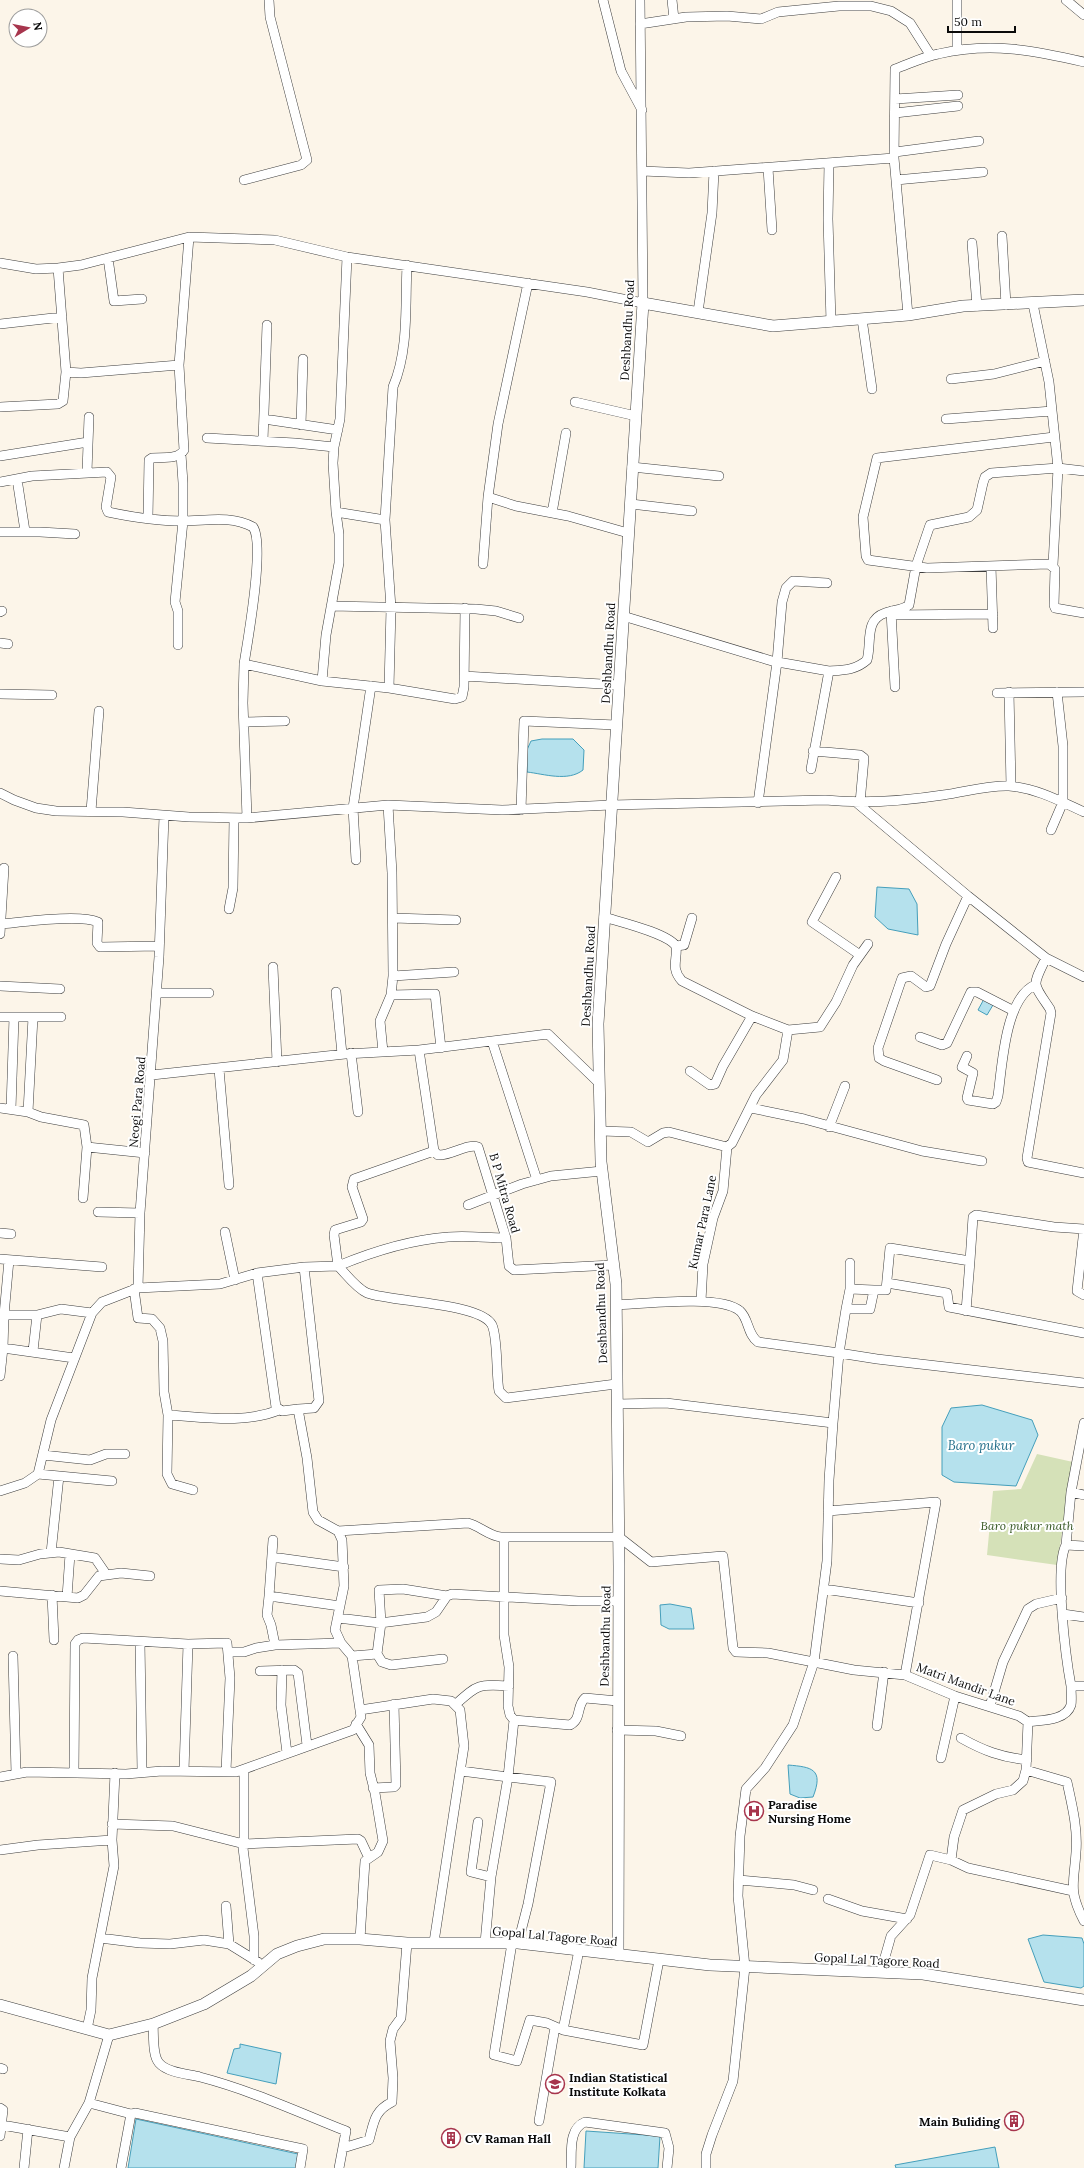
<svg xmlns="http://www.w3.org/2000/svg" width="1084" height="2168" font-family="Lora,serif">
  <style>
    .green { fill: #d5e1b8 }
    .water { fill: #b5e1ed; stroke: #459fbb }
    .lines { fill: none; stroke-linecap: round; stroke-linejoin: round }
    .minor-casing { stroke: #3d3d3d; stroke-width: 10 }
    .tertiary-casing { stroke: #3d3d3d; stroke-width: 12 }
    .minor { stroke: #fff; stroke-width: 9 }
    .tertiary { stroke: #fff; stroke-width: 11 }
    .labels { text-anchor: middle; dominant-baseline: central; stroke-width: 4; stroke-linejoin: round; paint-order: stroke }
    .street-label { font-size: 12px; fill: #0a0a0a; stroke: #fff }
    .park-label { font-size: 12px; font-style: italic; fill: #375824; stroke: #fff }
    .poi-label { font-size: 12px; font-weight: bold; fill: #0a0a0a; stroke: #fff; text-anchor: start }
    .water-label { font-size: 13px; font-style: italic; fill: #246f8a; stroke: #fff }
  </style>
  <rect width="100%" height="100%" fill="#fcf5e9"/>
  <path class="green" d="M1037,1454L1073,1462L1057,1565L987,1555L993,1491L1021,1489Z"/>
  <path class="water" d="M542,739H573L584,750L583,770C568,782 544,774 527,772L526,752L531,741Z
    M877,887L909,889L917,904L918,935L888,929L875,917Z
    M984,999L993,1005L987,1015L978,1010Z
    M982,1405L1032,1420L1038,1435L1016,1486L954,1482L942,1475V1427L951,1408Z
    M670,1604L691,1608L694,1629H669L661,1625L660,1605Z
    M788,1765C812,1767 824,1769 813,1797L800,1798L790,1794Z
    M1043,1935L1082,1938L1084,1944V1986L1081,1988L1044,1982L1028,1939Z
    M240,2044L281,2053L276,2084L227,2073L234,2049L240,2048Z
    M136,2119L298,2154L296,2168H128Z
    M586,2131L660,2136L658,2168H584Z
    M995,2147L999,2168H896L895,2165Z"/>
  <g class="lines">
    <g class="minor-casing">
      <path id="minor" d="M603,0L621,71L642,110
        M672,0L674,19
        M1066,0L1084,15
        M640,24L686,17L727,16L761,19L778,12L839,6H871L891,11L910,23L931,56
        M957,50V0
        M895,99L958,95
        M895,113L958,106
        M895,152L979,141
        M829,163L828,219L831,322
        M768,168L772,230
        M642,171L689,173L894,158
        M244,180L301,165L307,160L270,17L269,0
        M896,180L983,172
        M1002,236L1006,305
        M972,243L977,306
        M108,258L114,301L142,299
        M0,263L36,269L58,268L81,265L189,237L275,240L347,257L587,292L643,303L640,0
        M407,265C405,305 409,350 393,387L385,520L391,608L389,688L455,699L462,697L464,687L465,608
        M58,268L66,372L81,373L179,365
        M1033,304L1049,382L1058,468L1053,565
        M698,312L712,213L714,171
        M908,315L894,158L895,69C909,64 923,57 938,54C990,42 1033,50 1084,62
        M862,319L872,389
        M0,324L62,317
        M951,379L994,374L1045,361
        M575,402L636,416
        M0,407L58,404L63,401L66,372
        M264,419L338,430
        M946,419L1052,411
        M301,425L303,359
        M1054,437L877,458L863,517L866,556L868,560L927,568L1049,564L1055,569L1054,605L1055,608L1084,613
        M207,438L295,443L334,447
        M263,441L267,325
        M0,456L88,442
        M632,467L719,476
        M87,472L89,417
        M17,479L25,531
        M0,482L32,476L107,472L111,477L106,507L108,512C132,517 158,521 182,521C206,521 230,515 253,527C265,544 248,639 244,664L322,681L326,635L339,563V534L336,512L333,463L334,447L340,419L347,257
        M488,497L516,506L568,516L628,533
        M631,504L692,511
        M336,512L385,520
        M552,513L566,433
        M148,518L149,460L152,458C162,457 178,460 184,450L179,365L189,237
        M0,532H40L75,534
        M483,564L488,497L498,424L528,283
        M991,566L993,628
        M331,606L476,609L496,611L519,618
        M891,611L895,687
        M0,612L2,611
        M891,615L993,614
        M623,616L772,661L829,671
        M0,643L8,644
        M178,645V611L175,602L183,521V483L181,454
        M244,664L243,703L247,818
        M464,676L619,685
        M322,681L389,688
        M1009,692L1011,786
        M997,693L1084,692
        M0,694L52,695
        M244,722L285,721
        M813,751L860,755L864,758L860,803
        M811,769L829,671C844,670 856,670 867,660C872,643 864,620 885,613C892,610 903,610 909,605L916,566L930,525L969,517L977,510L983,483L985,477L991,473L1058,468L1084,471
        M0,793L14,800L36,808L56,811L123,812L189,817L247,818L388,805L502,810L611,805L825,800C864,804 904,801 943,795C965,792 988,785 1009,786C1036,788 1060,801 1084,812
        M758,803L777,662L782,602L786,588L793,581L827,583
        M857,803L968,896L1046,958L1084,977
        M521,810L524,721L616,725
        M91,811L99,711
        M1051,830L1063,802V746L1057,692
        M356,860L353,808L371,686
        M836,877L812,922L860,955
        M229,909L233,888L234,818
        M604,917C620,922 667,933 676,946C678,959 670,968 682,981L752,1016L788,1030L820,1027L836,1002L853,965L868,944
        M393,918L456,920
        M1,924C23,922 80,914 98,922L97,943L100,947L159,946
        M0,934L4,868
        M676,946L684,945L692,918
        M1046,958C1032,987 1032,982 1050,1009L1051,1013L1027,1158L1028,1162L1033,1163L1084,1173
        M273,967L277,1062
        M393,976L454,972
        M0,986L60,989
        M336,992L342,1054
        M157,993H209
        M391,995L435,994L441,1048
        M0,1017H61
        M920,1037L942,1045L947,1043L971,992H977L1014,1011
        M492,1041L537,1180
        M419,1050L434,1151L438,1155C451,1156 467,1143 478,1147L506,1238L509,1266L514,1270L613,1265
        M383,1052L380,1021L391,995L393,976L392,873L388,805
        M351,1053L358,1112
        M967,1056L962,1067L973,1073L967,1098L968,1100L993,1104L996,1102L998,1096C1002,1067 1005,998 1035,985
        M219,1069L229,1185
        M690,1071L710,1085L715,1084L723,1066L752,1016
        M152,1075L345,1054L419,1050L548,1034L599,1083
        M937,1080L884,1061L879,1058L878,1048L902,978L911,976L926,987L930,986L946,944L968,896
        M0,1108L28,1112L41,1117L84,1125L87,1147L145,1153
        M751,1108L804,1119L922,1151L982,1161
        M11,1109L14,1017
        M28,1112L33,1017
        M829,1127L845,1086
        M601,1131L631,1132L648,1142L663,1133L669,1132L727,1147
        M434,1151L354,1179L352,1187L363,1219L361,1222L335,1230L334,1235L338,1266C374,1251 409,1240 448,1237C467,1235 487,1238 506,1238
        M83,1198L87,1147
        M468,1205L522,1184L551,1176L602,1171
        M98,1212L140,1213
        M1084,1229L1077,1291L1084,1295
        M225,1232L235,1280
        M0,1233L11,1234
        M0,1259L102,1267
        M970,1261L973,1217L976,1215L1054,1227L1084,1229
        M850,1263V1289
        M257,1273L276,1407L282,1411L298,1409
        M887,1283L947,1293L949,1307L1084,1333
        M138,1288L220,1284L257,1273L304,1267L338,1266C346,1274 356,1288 367,1293C392,1302 481,1303 492,1325C498,1338 496,1374 499,1391L506,1398L616,1384
        M134,1289L138,1318L152,1319L160,1328L163,1341L164,1392L168,1415C204,1417 244,1424 279,1410
        M701,1301L703,1264L713,1218L723,1191L727,1147L732,1143L756,1095L783,1060L788,1030
        M616,1305C642,1304 720,1294 740,1311C749,1319 747,1334 758,1342L839,1353L833,1423
        M846,1309L850,1289L874,1290
        M966,1311L970,1261L890,1248L886,1290H874L870,1309H846L839,1353L877,1359L1084,1383
        M4,1315H37L61,1309L92,1313
        M3,1348L4,1315L9,1260
        M33,1351L37,1315
        M0,1376L3,1348L74,1358
        M617,1404L666,1403L833,1423L829,1480L827,1561L814,1662L793,1725L765,1768L746,1789L740,1836L738,1896L745,1967L733,2081L712,2135L706,2154V2168
        M168,1415L167,1474L172,1484L193,1490
        M43,1455L90,1460L106,1454H125
        M38,1474L112,1481
        M0,1491L25,1483L38,1474L51,1420L92,1313L102,1302L138,1288L140,1213L159,957L164,816
        M1071,1492L1084,1495
        M828,1511L936,1502L905,1675
        M338,1531L468,1523C480,1526 489,1536 501,1537H619L651,1562L723,1556L733,1648L736,1652L768,1653L854,1670L905,1675L955,1696L1019,1716L1028,1722C1041,1720 1066,1721 1071,1705C1072,1700 1071,1692 1071,1686H1084
        M504,1537V1635L509,1667L508,1706L510,1715L514,1720L570,1725C582,1719 576,1706 585,1698L618,1701
        M273,1540L269,1596L340,1606
        M1066,1545L1084,1546
        M51,1553L59,1476
        M272,1557L344,1567
        M0,1559L19,1560L40,1554L59,1552L95,1558L106,1574
        M824,1589L919,1603
        M0,1591L78,1598L84,1595L99,1576L121,1573L150,1576
        M52,1595L54,1640
        M269,1596L267,1615L271,1625L275,1645
        M67,1597L70,1554
        M1063,1614L1084,1617
        M338,1618L380,1623L427,1617L436,1612L447,1596L452,1594L578,1601H619
        M140,1642L142,1772
        M229,1652H244L256,1648L275,1645L341,1643
        M13,1656L16,1774
        M352,1656L377,1654
        M443,1659L391,1665L382,1662L377,1654L381,1623L379,1590L403,1589L447,1596
        M282,1670L281,1705L287,1753
        M260,1671L294,1670L298,1673L307,1745
        M1071,1686C1066,1659 1054,1567 1066,1545L1071,1492L1084,1423
        M456,1704C478,1684 479,1684 509,1686
        M990,1706L1003,1662L1028,1609L1036,1604L1062,1598
        M360,1710L433,1699L451,1701L460,1710L464,1746L434,1942
        M514,1720L508,1777L551,1782L528,1904L518,1943
        M1028,1722L1026,1770L1067,1782C1072,1805 1078,1829 1076,1852C1074,1884 1068,1890 1084,1921
        M356,1724L369,1745L370,1773L375,1793L383,1841L378,1852L365,1861L360,1939
        M877,1726L884,1672
        M617,1730L656,1731L681,1736
        M961,1738C984,1751 1001,1757 1027,1760
        M941,1758L955,1696
        M184,1771L188,1644
        M461,1771L508,1777L491,1877L485,1943
        M74,1773L75,1644L78,1640L83,1638L188,1644L227,1643L230,1678L226,1771
        M0,1777L27,1772L126,1774L162,1771L236,1772L353,1730L361,1717L352,1656L341,1643L335,1630L344,1586L342,1540L338,1531L318,1520L313,1512L307,1458L298,1409L314,1408L319,1401L304,1267
        M373,1788L394,1787L396,1785L394,1704
        M478,1822L471,1872L491,1877
        M112,1824L173,1826L244,1844V1770
        M0,1850L38,1845L112,1840
        M951,1860L954,1837L963,1810L996,1794L1013,1790L1023,1781L1026,1770
        M739,1880L794,1885L813,1890
        M828,1899L862,1911L907,1919
        M226,1906L229,1944L258,1962
        M100,1938L140,1943L170,1944L204,1940L229,1944
        M512,1943L494,2055L517,2061L530,2020L547,2023L563,2030
        M579,1950L563,2030L643,2045L659,1960
        M254,1960V1936L243,1848L244,1844L358,1839L361,1841L369,1858
        M881,1971L891,1936L910,1915L930,1855L951,1860L968,1868L1073,1891
        M153,2024C154,2035 152,2055 159,2063C168,2073 188,2074 200,2077C250,2090 298,2112 346,2131L339,2168
        M87,2029L91,2010L92,1978L114,1866L112,1840L115,1773
        M0,2068L3,2069
        M89,2103L131,2114
        M0,2108L3,2110L0,2136
        M539,2121L555,2027
        M2,2125L70,2137
        M343,2148L369,2140C374,2122 374,2111 392,2102L393,2078L390,2041L393,2029L401,2018L407,1943
        M24,2168L28,2129
        M64,2168L70,2137L89,2103L109,2035
        M121,2168L131,2114L135,2113L303,2149L300,2168
        M571,2168C572,2152 568,2129 585,2122L665,2133L669,2148L667,2168"/>
    </g>
    <g class="tertiary-casing">
      <path id="tertiary" d="M618,1955L619,1566L616,1284L601,1162L598,1024L643,303L773,326L908,315L963,306L1084,300
        M0,2005L109,2035L153,2024L204,2004L251,1976L277,1954L297,1946L324,1939H360L407,1943H518L710,1965L923,1974L1084,2000"/>
    </g>
    <use href="#minor" class="minor"/>
    <use href="#tertiary" class="tertiary"/>
  </g>
  <defs>
    <g id="hospital-ring" transform="scale(1)"><circle r="9.5" fill="#fff" stroke="#a7354d" stroke-width="1.5"/><path d="M-5-5h3v3.5h4V-5h3V5h-3V1.5h-4V5h-3Z" fill="#a7354d"/></g>
    <g id="university-ring" transform="scale(1)"><circle r="9.5" fill="#fff" stroke="#a7354d" stroke-width="1.5"/><path d="M0-5L7-2L0 1L-7-2ZM-4 1L0 2.5L4 1V4Q0 6-4 4Z" fill="#a7354d"/></g>
    <g id="building-ring" transform="scale(1)"><circle r="9.5" fill="#fff" stroke="#a7354d" stroke-width="1.5"/><path d="M-4-6H4V6H1V3H-1V6H-4ZM-2.5-4.3h1.7v1.8h-1.7ZM.8-4.3h1.7v1.8H.8ZM-2.5-1h1.7V.8h-1.7ZM.8-1h1.7V.8H.8Z" fill="#a7354d"/></g>
  </defs>
  <g fill-rule="evenodd">
    <use href="#hospital-ring" x="754" y="1811"/>
    <use href="#university-ring" x="555" y="2084"/>
    <use href="#building-ring" x="1014" y="2121"/>
    <use href="#building-ring" x="451" y="2138"/>
  </g>
  <g class="labels">
    <g class="street-label">
      <text transform="translate(627 330) rotate(-87)">Deshbandhu Road</text>
      <text transform="translate(608 653) rotate(-87)">Deshbandhu Road</text>
      <text transform="translate(588 976) rotate(-87)">Deshbandhu Road</text>
      <text transform="translate(137 1102) rotate(-85)">Neogi Para Road</text>
      <text transform="translate(505 1193) rotate(74)">B P Mitra Road</text>
      <text transform="translate(702 1222) rotate(-78)">Kumar Para Lane</text>
      <text transform="translate(601 1313) rotate(-92)">Deshbandhu Road</text>
      <text transform="translate(605 1636) rotate(-89)">Deshbandhu Road</text>
      <text transform="translate(966 1684) rotate(20)">Matri Mandir Lane</text>
      <text transform="translate(555 1936) rotate(5)">Gopal Lal Tagore Road</text>
      <text transform="translate(877 1960) rotate(3)">Gopal Lal Tagore Road</text>
    </g>
    <g class="park-label">
      <text x="1027" y="1525">Baro pukur math</text>
    </g>
    <g class="poi-label">
      <text x="768" y="1804">Paradise<tspan x="768" dy="14">Nursing Home</tspan></text>
      <text x="569" y="2077">Indian Statistical<tspan x="569" dy="14">Institute Kolkata</tspan></text>
      <text x="1000" y="2121" text-anchor="end">Main Buliding</text>
      <text x="465" y="2138">CV Raman Hall</text>
    </g>
    <g class="water-label">
      <text x="981" y="1445">Baro pukur</text>
    </g>
  </g>
  <g transform="translate(28 28) rotate(80)"><circle r="19" fill="#ffffff" stroke="#9d9d9d"/>
  <path d="M0-3L7 15L0 10L-7 15Z" fill="#a7354d"/>
  <text y="-6" font-size="11" font-weight="bold" text-anchor="middle" fill="#0a0a0a">N</text>
  </g>
  <path d="M948 26v6h67v-6" fill="none" stroke="#0a0a0a" stroke-width="2"/>
  <text x="954" y="26" font-size="12" fill="#0a0a0a" stroke="#ffffff" stroke-width="3" paint-order="stroke">50 m</text>
</svg>
